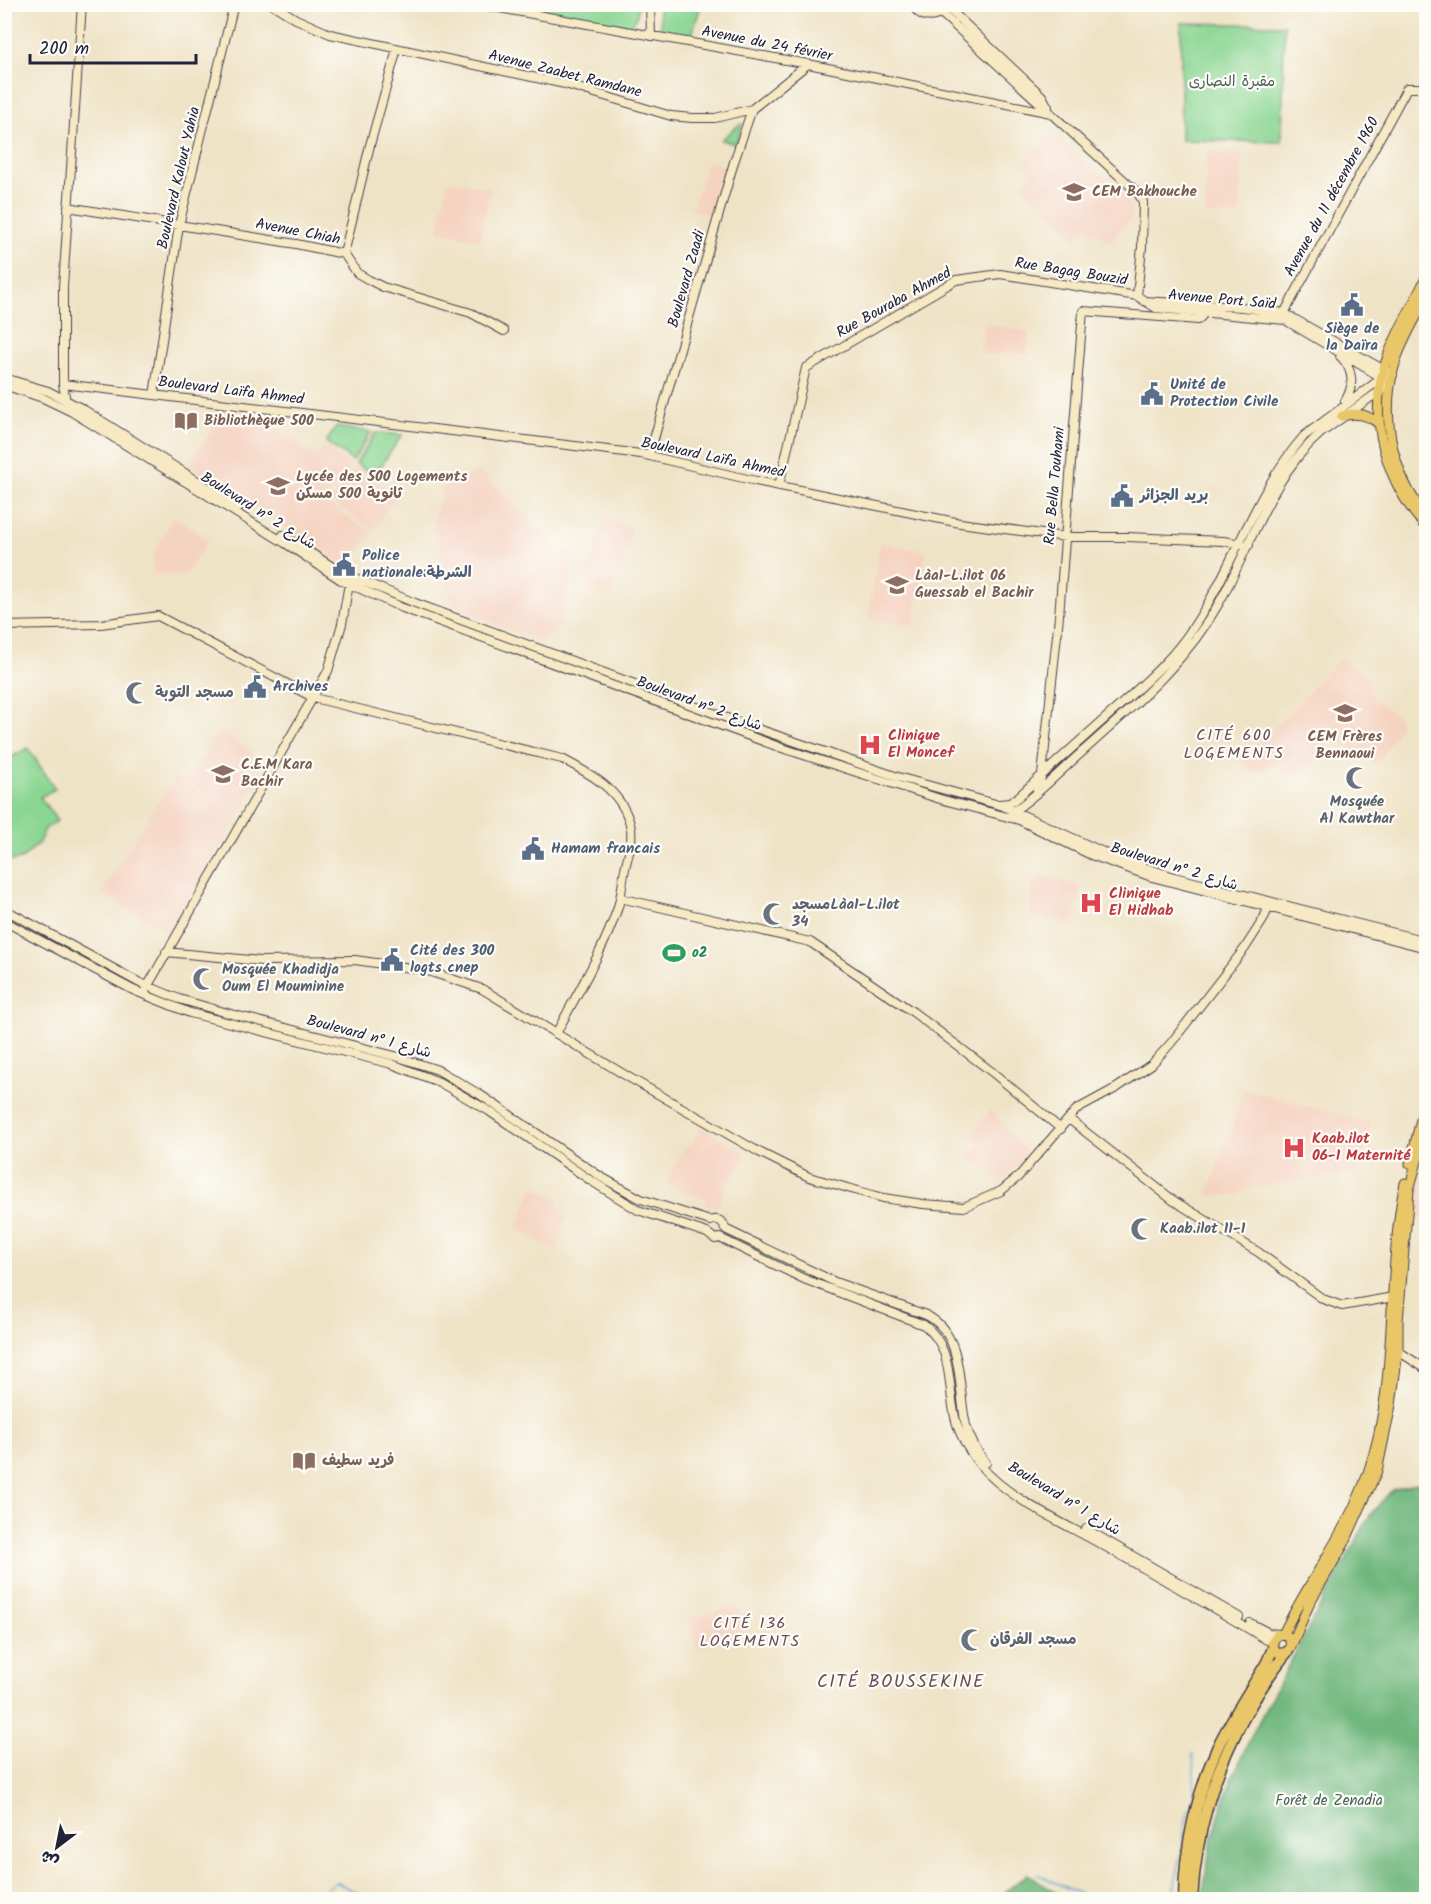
<svg xmlns="http://www.w3.org/2000/svg" width="1431" height="1904" font-family="Kalam,'Playpen Sans Arabic',sans-serif">
  <style>
    .built { fill: #f5d3c1 }
    .green { fill: #8bd693; stroke: #567c67; stroke-width: 1.5 }
    .forest { fill: #70b77d; stroke: #496c5c; stroke-width: 1.5 }
    .lines { fill: none; stroke-linecap: round; stroke-linejoin: round }
    .stream { stroke: #619fd2; stroke-width: 1.5 }
    .secondary-casing { stroke: #413f50; stroke-width: 10 }
    .primary-casing { stroke: #413f50; stroke-width: 11 }
    .highway-casing { stroke: #413f50; stroke-width: 13 }
    .secondary { stroke: #f6e9c3; stroke-width: 8 }
    .primary { stroke: #e9c769; stroke-width: 9 }
    .highway { stroke: #e9c769; stroke-width: 10 }
    .labels { text-anchor: middle; dominant-baseline: central; stroke-width: 4.5; stroke-linejoin: round; paint-order: stroke }
    .street-label { font-size: 15px; fill: #22223b; stroke: #fdfcf7 }
    .park-label { font-size: 15px; fill: #47615a; stroke: #fdfcf7 }
    .education-label { font-size: 15px; font-weight: bold; fill: #785e54; stroke: #fdfcf7; text-anchor: start }
    .service-label { font-size: 15px; font-weight: bold; fill: #4e5e75; stroke: #fdfcf7; text-anchor: start }
    .worship-label { font-size: 15px; font-weight: bold; fill: #5b616d; stroke: #fdfcf7; text-anchor: start }
    .health-label { font-size: 15px; font-weight: bold; fill: #be3a42; stroke: #fdfcf7; text-anchor: start }
    .leisure-label { font-size: 15px; font-weight: bold; fill: #27864d; stroke: #fdfcf7; text-anchor: start }
    .neighbourhood-label { font-size: 16px; letter-spacing: 1.5px; fill: #6a4d54; stroke: #fdfcf7 }
    .quarter-label { font-size: 18px; letter-spacing: 1.5px; fill: #6a4d54; stroke: #fdfcf7 }
  </style>
  <rect width="100%" height="100%" fill="#fdfcf7"/>
  <filter id="ink" filterUnits="userSpaceOnUse"><feTurbulence type="fractalNoise" baseFrequency=".0167" numOctaves="2"/><feDisplacementMap in="SourceGraphic" scale="12" xChannelSelector="R" yChannelSelector="G"/><feConvolveMatrix kernelMatrix="1 2 1 2 8 2 1 2 1" color-interpolation-filters="sRGB"/></filter>
  <filter id="wash" filterUnits="userSpaceOnUse"><feTurbulence type="fractalNoise" baseFrequency=".008" numOctaves="4" result="noise"/><feDisplacementMap in="SourceGraphic" scale="24" xChannelSelector="R" yChannelSelector="G"/><feGaussianBlur stdDeviation="1.35" result="paint"/><feColorMatrix in="noise" values="0 0 0 0 0 0 0 0 0 0 0 0 0 0 0 0 0 1.4 0 .05"/><feComposite in="paint" operator="in"/></filter>
  <g filter="url(#wash)">
    <rect width="100%" height="100%" fill="#efe3c6"/>
    <path class="built" d="M1052,132L1126,198L1132,206L1131,219L1110,241L1087,227L1076,238L1022,185L1033,173L1024,163Z
      M1207,151L1242,152L1240,216L1205,215Z
      M707,161L730,167L716,217L692,210Z
      M448,180L490,188L480,240L438,231Z
      M984,323L1026,331L1029,335L1027,354H980Z
      M222,413L263,421L316,456L323,445L350,464L325,502L372,533L351,563L344,565L189,465Z
      M355,467L397,495L374,530L331,502Z
      M480,471L548,536L553,551H573L561,627L538,642L453,606L433,521L445,483Z
      M173,516L209,539L186,575L153,574V555Z
      M604,519L632,527L612,596L585,588Z
      M880,543L926,551L913,626L868,619Z
      M1342,659L1367,677L1374,699L1399,717L1400,727L1379,762L1374,764L1330,737L1309,770L1289,776L1284,761L1247,773L1241,758L1245,749L1263,741L1338,660Z
      M219,731L255,753L245,769L260,779L239,814L187,782Z
      M174,777L239,816L168,933L101,893Z
      M1035,876L1082,885L1073,926L1031,914V898Z
      M1245,1089L1371,1123L1358,1173L1250,1187L1238,1195L1207,1196Z
      M990,1110L1029,1154L1003,1180L998,1179L970,1156L981,1143L971,1135Z
      M702,1127L746,1154L722,1193V1201L714,1208L706,1207V1198L673,1189L666,1183V1179L686,1147L691,1145Z
      M1426,1159V1222L1413,1212L1416,1188Z
      M533,1187L559,1199L557,1206L566,1216L557,1252L517,1228Z
      M737,1606L745,1637L697,1648L689,1618Z"/>
    <path class="green" d="M505,5H638C637,15 637,23 627,27Z
      M658,5H701L691,38L662,32Z
      M917,5H943C936,15 924,15 917,5Z
      M1181,23L1284,25L1282,142L1181,140Z
      M740,124H742L736,144L721,140Z
      M336,427L371,432L353,461L326,442Z
      M375,433L402,435L374,476L356,464Z
      M28,748L55,789L40,797L57,821L45,829L39,842L23,858L5,863V751L10,758Z"/>
    <path class="forest" d="M1418,1483L1426,1484V1899H1203C1208,1815 1247,1742 1287,1668C1314,1617 1342,1566 1370,1515L1392,1490Z
      M1028,1874L1062,1897L1073,1899H996Z"/>
    <g class="lines">
      <path class="stream" d="M1037,1874L1093,1900
        M311,1900L336,1882L373,1900
        M1169,1900L1174,1889L1182,1850L1186,1819L1195,1795L1193,1754"/>
    </g>
  </g>
  <g filter="url(#ink)">
    <g class="lines">
      <g class="secondary-casing">
        <path id="secondary" d="M272,4L296,19L330,34L565,84L671,116L692,118H715L752,109L808,64
          M477,4L808,64L1051,113
          M650,4L651,36
          M912,4C919,18 933,21 944,10
          M946,6L1042,96L1048,107
          M941,13L1138,193L1143,202L1142,247L1137,296L1156,308L1285,320L1391,383L1321,433C1271,475 1250,548 1219,603C1185,664 1132,707 1081,753C1059,772 1037,796 1012,812
          M68,207L296,244L344,254L357,273L369,280L383,287L471,313L504,331
          M344,254L370,145L397,49
          M1144,301L1241,307L1284,313L1393,375
          M1281,319L1407,88H1426
          M1340,356C1353,369 1355,385 1345,401
          M4,378L48,391L81,408L239,507
          M63,384L641,454L756,481L960,523L1065,537H1127L1223,541L1249,545
          M4,385L43,398L72,412L285,543L341,580L400,607L779,747L940,799L1019,820L1091,855L1152,877L1426,948
          M154,395L179,225L234,4
          M66,402L63,384V287L82,4
          M649,456L734,162L752,109
          M779,486L806,368L956,280L1000,274L1137,296
          M283,535L339,571L415,603L735,721L898,777L1003,806L1114,857L1174,877L1426,941
          M4,626L101,624L158,616L314,698L562,759C591,774 621,790 630,824C634,839 628,854 625,869C622,882 622,896 617,910C602,954 577,993 556,1034
          M1037,790L1042,775L1059,616L1083,311L1198,320L1202,316V304
          M999,804L1010,803L1018,797C1051,767 1084,737 1117,708C1144,683 1172,660 1192,629C1234,567 1254,493 1304,436L1382,378
          M620,898L810,942L913,1012L992,1072L1061,1129
          M4,909L138,982L179,999L231,1014L395,1056L438,1070L479,1094L601,1177L641,1199L710,1221C718,1218 724,1221 725,1229
          M4,921L133,990L190,1013L392,1064L439,1082L489,1111L590,1180L638,1210L707,1233L715,1239L720,1238L804,1279L924,1325C954,1348 947,1384 955,1417C959,1435 969,1451 980,1465C1006,1497 1061,1522 1097,1542C1154,1574 1211,1606 1267,1640L1273,1642
          M166,952L261,961L355,960L425,970L482,989L630,1078L759,1152L809,1177L883,1198L923,1204L964,1207L1001,1191L1018,1177L1076,1110L1118,1087L1152,1064L1171,1043L1245,948L1263,920L1270,904
          M146,989L328,671L342,624L349,583
          M1069,1119L1174,1201L1258,1252L1323,1299L1342,1306L1399,1296
          M725,1229L835,1282L926,1315C966,1335 957,1389 966,1425C970,1439 977,1452 986,1463
          M1398,1351L1426,1369
          M1086,1529L1239,1617
          M1250,1623L1269,1633L1280,1634"/>
      </g>
      <g class="primary-casing">
        <path id="primary" d="M1426,278C1414,304 1398,329 1388,356C1365,415 1386,482 1426,527
          M1426,298C1416,318 1403,339 1396,360C1379,413 1391,474 1426,516
          M1342,416C1356,412 1368,414 1379,424
          M1410,1164L1426,1099
          M1283,1634C1309,1580 1348,1531 1368,1473C1400,1380 1385,1278 1405,1183
          M1291,1646L1289,1637L1283,1634L1277,1635L1272,1643L1275,1650L1279,1653H1285L1290,1649L1310,1602L1344,1544L1377,1471L1391,1405L1398,1351V1321L1409,1190L1426,1129"/>
      </g>
      <g class="highway-casing">
        <path id="highway" d="M1184,1900C1184,1848 1197,1793 1218,1746C1232,1717 1251,1689 1267,1662L1273,1648
          M1192,1900C1196,1830 1213,1773 1247,1712C1259,1691 1272,1670 1288,1651"/>
      </g>
      <use href="#secondary" class="secondary"/>
      <use href="#primary" class="primary"/>
      <use href="#highway" class="highway"/>
    </g>
  </g>
  <defs>
    <g id="school-bare" transform="scale(1.8)"><path d="M0-5L7-2L0 1L-7-2ZM-4 1L0 2.5L4 1V4Q0 6-4 4Z" fill="#8d6e63" stroke="#fdfcf7" stroke-width="2.5" paint-order="stroke"/></g>
    <g id="civic-bare" transform="scale(1.8)"><path d="M-.6-6.5H3V-4.5H.6V-3L4-1V1h2V6H-6V1h2V-1L-.6-3ZM-1.2 2.5V6h2.4V2.5Z" fill="#5c6f8a" stroke="#fdfcf7" stroke-width="2.5" paint-order="stroke"/></g>
    <g id="library-bare" transform="scale(1.8)"><path d="M-6-4Q-3-5.5-.7-3.5V5Q-3 3-6 4ZM6-4Q3-5.5 .7-3.5V5Q3 3 6 4Z" fill="#8d6e63" stroke="#fdfcf7" stroke-width="2.5" paint-order="stroke"/></g>
    <g id="mosque-bare" transform="scale(1.8)"><path d="M3.5-4.9A6 6 0 1 0 3.5 4.9A5 5 0 1 1 3.5-4.9Z" fill="#6b7280" stroke="#fdfcf7" stroke-width="2.5" paint-order="stroke"/></g>
    <g id="hospital-bare" transform="scale(1.8)"><path d="M-5-5h3v3.5h4V-5h3V5h-3V1.5h-4V5h-3Z" fill="#e0444e" stroke="#fdfcf7" stroke-width="2.5" paint-order="stroke"/></g>
    <g id="university-bare" transform="scale(1.8)"><path d="M0-5L7-2L0 1L-7-2ZM-4 1L0 2.5L4 1V4Q0 6-4 4Z" fill="#8d6e63" stroke="#fdfcf7" stroke-width="2.5" paint-order="stroke"/></g>
    <g id="stadium-bare" transform="scale(1.8)"><path d="M0-5a6.5 5 0 1 0 0 10a6.5 5 0 1 0 0-10ZM-3.5-1.8h7v3.6h-7Z" fill="#2e9e5b" stroke="#fdfcf7" stroke-width="2.5" paint-order="stroke"/></g>
  </defs>
  <g fill-rule="evenodd">
    <use href="#school-bare" x="1074" y="192"/>
    <use href="#civic-bare" x="1352" y="305"/>
    <use href="#civic-bare" x="1152" y="394"/>
    <use href="#library-bare" x="186" y="421"/>
    <use href="#school-bare" x="278" y="486"/>
    <use href="#civic-bare" x="1122" y="496"/>
    <use href="#civic-bare" x="344" y="565"/>
    <use href="#school-bare" x="897" y="585"/>
    <use href="#civic-bare" x="255" y="687"/>
    <use href="#mosque-bare" x="137" y="693"/>
    <use href="#school-bare" x="1345" y="713"/>
    <use href="#hospital-bare" x="870" y="745"/>
    <use href="#university-bare" x="223" y="774"/>
    <use href="#mosque-bare" x="1357" y="778"/>
    <use href="#civic-bare" x="533" y="849"/>
    <use href="#hospital-bare" x="1091" y="903"/>
    <use href="#mosque-bare" x="774" y="914"/>
    <use href="#stadium-bare" x="674" y="953"/>
    <use href="#civic-bare" x="392" y="960"/>
    <use href="#mosque-bare" x="204" y="979"/>
    <use href="#hospital-bare" x="1294" y="1148"/>
    <use href="#mosque-bare" x="1142" y="1229"/>
    <use href="#library-bare" x="304" y="1461"/>
    <use href="#mosque-bare" x="972" y="1640"/>
  </g>
  <g class="labels">
    <g class="street-label">
      <text transform="translate(767 44) rotate(11)">Avenue du 24 février</text>
      <text transform="translate(565 74) rotate(14)">Avenue Zaabet Ramdane</text>
      <text transform="translate(179 178) rotate(-77)">Boulevard Kalout Yahia</text>
      <text transform="translate(1332 197) rotate(-61)">Avenue du 11 décembre 1960</text>
      <text transform="translate(298 232) rotate(11)">Avenue Chiah</text>
      <text transform="translate(1071 272) rotate(9)">Rue Bagag Bouzid</text>
      <text transform="translate(687 279) rotate(-74)">Boulevard Zaadi</text>
      <text transform="translate(1222 300) rotate(5)">Avenue Port Saïd</text>
      <text transform="translate(894 303) rotate(-29)">Rue Bouraba Ahmed</text>
      <text transform="translate(231 391) rotate(7)">Boulevard Laïfa Ahmed</text>
      <text transform="translate(713 458) rotate(12)">Boulevard Laïfa Ahmed</text>
      <text transform="translate(1055 486) rotate(-85)">Rue Bella Touhami</text>
      <text transform="translate(258 511) rotate(32)">Boulevard n° شارع 2</text>
      <text transform="translate(699 704) rotate(20)">Boulevard n° شارع 2</text>
      <text transform="translate(1174 867) rotate(17)">Boulevard n° شارع 2</text>
      <text transform="translate(369 1037) rotate(15)">Boulevard n° شارع 1</text>
      <text transform="translate(1064 1499) rotate(31)">Boulevard n° شارع 1</text>
    </g>
    <g class="park-label">
      <text x="1232" y="82">مقبرة النصارى</text>
      <text x="1329" y="1801">Forêt de Zenadia</text>
    </g>
    <g class="education-label">
      <text x="1092" y="192">CEM Bakhouche</text>
      <text x="204" y="421">Bibliothèque 500</text>
      <text x="296" y="477">Lycée des 500 Logements<tspan x="296" dy="17">ثانوية 500 مسكن</tspan></text>
      <text x="915" y="576">Làa1-L.ilot 06<tspan x="915" dy="17">Guessab el Bachir</tspan></text>
      <text x="1345" y="737" text-anchor="middle">CEM Frères<tspan x="1345" dy="17">Bennaoui</tspan></text>
      <text x="241" y="765">C.E.M Kara<tspan x="241" dy="17">Bachir</tspan></text>
      <text x="322" y="1461">فريد سطيف</text>
    </g>
    <g class="service-label">
      <text x="1352" y="329" text-anchor="middle">Siège de<tspan x="1352" dy="17">la Daïra</tspan></text>
      <text x="1170" y="385">Unité de<tspan x="1170" dy="17">Protection Civile</tspan></text>
      <text x="1140" y="496">بريد الجزائر</text>
      <text x="362" y="556">Police<tspan x="362" dy="17">nationale:الشرطة</tspan></text>
      <text x="273" y="687">Archives</text>
      <text x="551" y="849">Hamam francais</text>
      <text x="410" y="951">Cité des 300<tspan x="410" dy="17">logts cnep</tspan></text>
    </g>
    <g class="worship-label">
      <text x="155" y="693">مسجد التوبة</text>
      <text x="1357" y="802" text-anchor="middle">Mosquée<tspan x="1357" dy="17">Al Kawthar</tspan></text>
      <text x="792" y="905">مسجدLàa1-L.ilot<tspan x="792" dy="17">34</tspan></text>
      <text x="222" y="970">Mosquée Khadidja<tspan x="222" dy="17">Oum El Mouminine</tspan></text>
      <text x="1160" y="1229">Kaab.ilot 11-1</text>
      <text x="990" y="1640">مسجد الفرقان</text>
    </g>
    <g class="health-label">
      <text x="888" y="736">Clinique<tspan x="888" dy="17">El Moncef</tspan></text>
      <text x="1109" y="894">Clinique<tspan x="1109" dy="17">El Hidhab</tspan></text>
      <text x="1312" y="1139">Kaab.ilot<tspan x="1312" dy="17">06-1 Maternité</tspan></text>
    </g>
    <g class="leisure-label">
      <text x="692" y="953">o2</text>
    </g>
    <g class="neighbourhood-label">
      <text x="1234" y="735">CITÉ 600<tspan x="1234" dy="18">LOGEMENTS</tspan></text>
      <text x="750" y="1623">CITÉ 136<tspan x="750" dy="18">LOGEMENTS</tspan></text>
    </g>
    <g class="quarter-label">
      <text x="901" y="1682">CITÉ BOUSSEKINE</text>
    </g>
  </g>
  <rect width="1431" height="1904" fill="none" stroke="#fdfcf7" stroke-width="24"/>
  <g transform="translate(57 1847) rotate(212)" stroke="#fdfcf7" stroke-width="4.5" paint-order="stroke">
  <path d="M0-4.5L10 22L0 15L-10 22Z" fill="#22223b"/>
  <text y="-9" font-size="16" font-weight="bold" text-anchor="middle" fill="#22223b">ش</text>
  </g>
  <path d="M30 54v9h166v-9" fill="none" stroke="#22223b" stroke-width="3"/>
  <text x="39" y="54" font-size="18" fill="#22223b" stroke="#fdfcf7" stroke-width="4.5" paint-order="stroke">200 m</text>
</svg>
